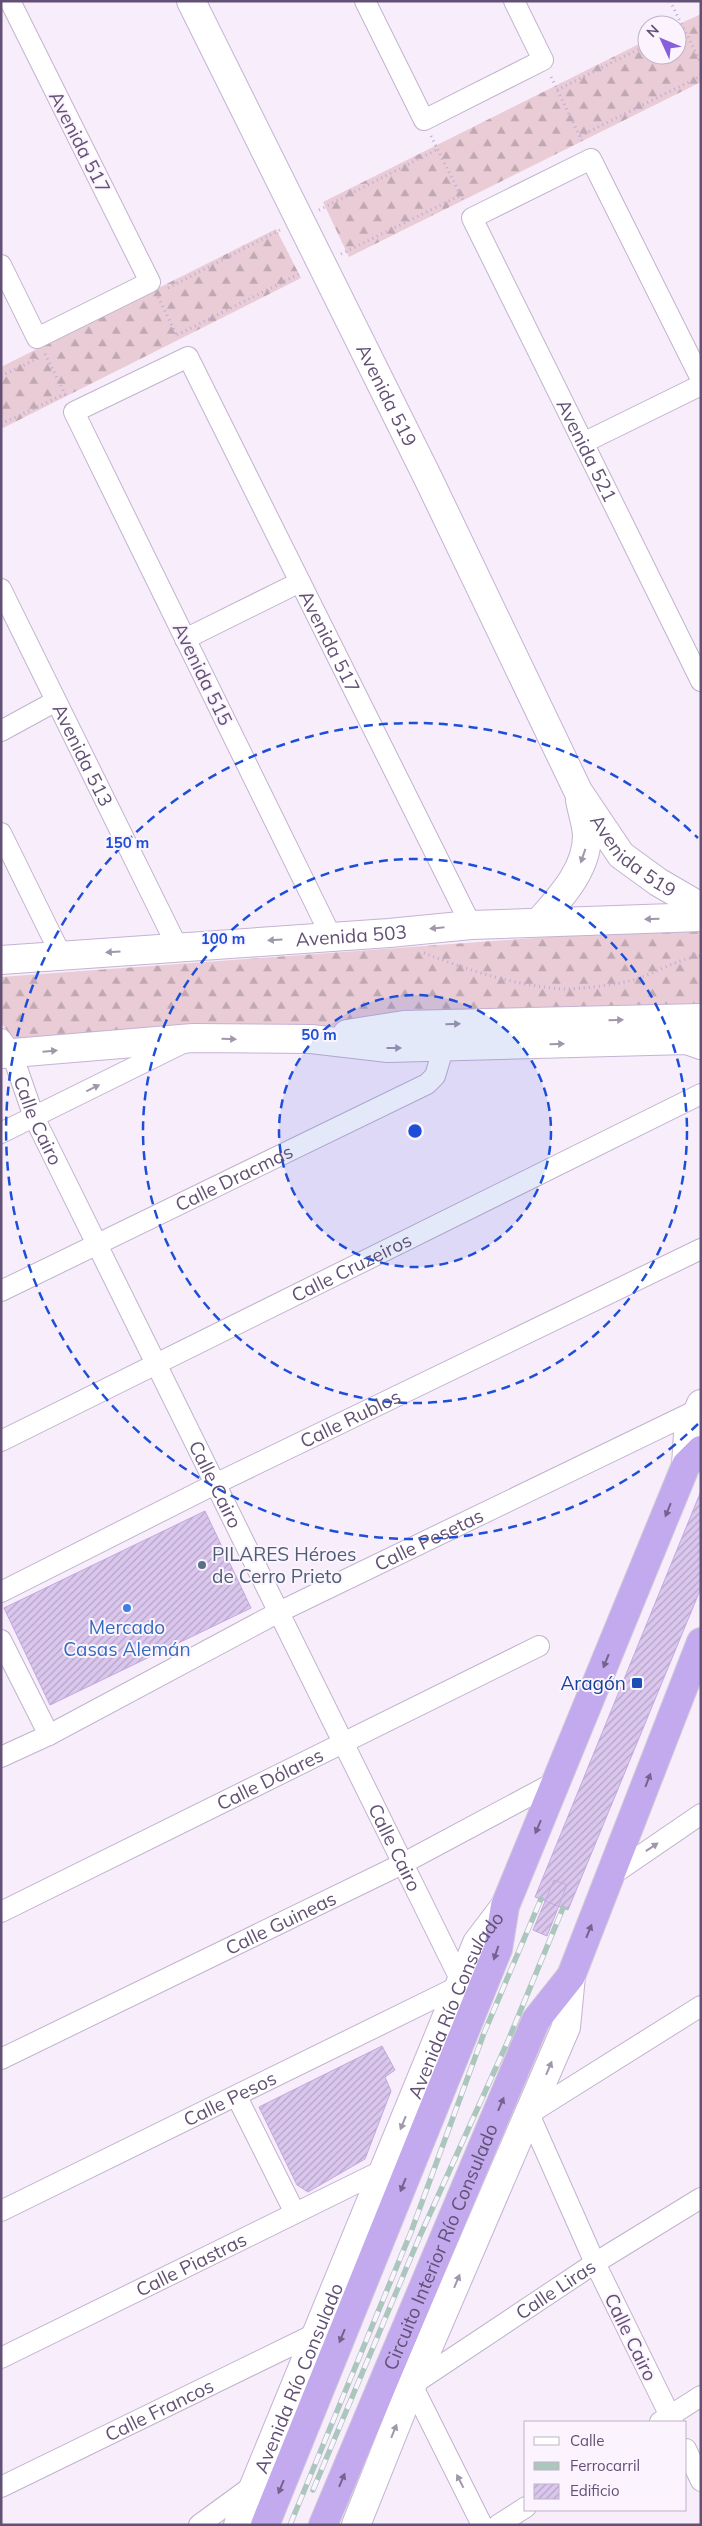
<svg xmlns="http://www.w3.org/2000/svg" width="702" height="2526" font-family="Mulish,sans-serif">
  <style>
    .forest { fill: url(#forest-firs) }
    .building { fill: url(#building-hatch); stroke: #c3a9e0 }
    .lines { fill: none; stroke-linecap: round; stroke-linejoin: round }
    .street-casing { stroke: #c1b3cd; stroke-width: 22 }
    .secondary-casing { stroke: #c4b3d2; stroke-width: 30 }
    .highway-casing { stroke: #d0cbd6; stroke-width: 30 }
    .path { stroke: #beaad4; stroke-width: 3; stroke-dasharray: 1 4; stroke-linecap: butt }
    .street { stroke: #fff; stroke-width: 20 }
    .secondary { stroke: #fff; stroke-width: 28 }
    .highway { stroke: #c3aaef; stroke-width: 28 }
    .rail-casing { stroke: #abc6bc; stroke-width: 5.5 }
    .rail { stroke: #fbf4fe; stroke-width: 4; stroke-dasharray: 11; stroke-linecap: butt }
    .oneway { fill: #a197ac }
    .oneway2 { fill: #75638d }
    .ring { fill: none; stroke: #1d4ed8; stroke-width: 2.5; stroke-dasharray: 9 6 }
    .service-dot { fill: #5c6f8a; stroke: #fbf4fe; stroke-width: 2 }
    .shop-dot { fill: #3f7fe0; stroke: #fbf4fe; stroke-width: 2 }
    .transit-dot { fill: #1a4fb4; stroke: #fbf4fe; stroke-width: 2 }
    .labels { text-anchor: middle; dominant-baseline: central; stroke-width: 4; stroke-linejoin: round; paint-order: stroke }
    .street-label { font-size: 19px; fill: #625175; stroke: #fbf4fe }
    .service-label { font-size: 19px; fill: #4e5e75; stroke: #fbf4fe; text-anchor: start }
    .shop-label { font-size: 19px; fill: #366cbe; stroke: #fbf4fe }
    .transit-label { font-size: 19px; fill: #164399; stroke: #fbf4fe; text-anchor: end }
    .centre { fill: #1d4ed8; stroke: #fbf4fe; stroke-width: 2.5 }
    .ring-label { font-size: 15px; text-anchor: middle; font-weight: bold; fill: #1d4ed8; stroke: #fbf4fe; stroke-width: 4; stroke-linejoin: round; paint-order: stroke }
  </style>
  <defs>
    <pattern id="forest-firs" width="22" height="20" patternUnits="userSpaceOnUse" patternTransform="scale(1.25)"><rect width="22" height="20" fill="#e9ccd5"/><path d="M5 1l3.5 6h-7zM16 11l3.5 6h-7z" fill="#c0a8b1"/></pattern>
    <pattern id="building-hatch" width="6" height="6" patternUnits="userSpaceOnUse" patternTransform="scale(1.25)"><rect width="6" height="6" fill="#dbc7ee"/><path d="M-1 1l2-2M0 6l6-6M5 7l2-2" fill="none" stroke="#b5a4c5"/></pattern>
  </defs>
  <rect width="100%" height="100%" fill="#f7edfb"/>
  <path class="forest" d="M701,14V82L349,257L323,202L647,40V55H677V25Z
    M276,229L301,278L1,429V367Z
    M701,931V1009L555,1014L17,1042L1,1023V977L589,934Z"/>
  <path class="building" d="M701,1491V1588L568,1910L535,1897Z
    M205,1511L251,1608L50,1705L4,1608Z
    M554,1880L567,1885L547,1936L533,1930Z
    M382,2046L395,2070L385,2077L391,2091L365,2159L308,2192L297,2185L259,2107Z"/>
  <g class="lines">
    <g class="street-casing">
      <g id="street">
        <path d="M365,1L424,120L543,60L514,1"/>
        <path d="M1,265L37,338L150,282L10,1"/>
        <path id="s1" d="M701,379L591,159L472,218L701,681"/>
        <path d="M583,443L701,385"/>
        <path id="s2" d="M1,589L178,948"/>
        <path d="M185,639L300,582"/>
        <path d="M1,731L56,701"/>
        <path d="M1,833L61,955"/>
        <path id="s3" d="M331,936L74,412L188,357L471,925"/>
        <path id="s4" d="M1,1039L12,1054L34,1117L461,1981"/>
        <path d="M1,1133L183,1043"/>
        <path id="s5" d="M1,1291L427,1084L435,1076L444,1046"/>
        <path id="s6" d="M1,1441L701,1094"/>
        <path id="s7" d="M1,1592L215,1484L701,1249"/>
        <path d="M1,1640L49,1735"/>
        <path id="s8" d="M1,1757L49,1735L279,1612L699,1409"/>
        <path d="M612,1875L701,1814"/>
        <path id="s9" d="M1,1912L539,1646"/>
        <path id="s10" d="M1,2059L402,1864L557,1781"/>
        <path d="M237,2097L295,2213"/>
        <path id="s11" d="M1,2211L459,1986"/>
        <path id="s12" d="M1,2358L383,2170"/>
        <path d="M660,2422L701,2396"/>
        <path d="M673,2422L595,2263L529,2114L701,2006"/>
        <path d="M686,2449L701,2481"/>
        <path id="s13" d="M1,2487L319,2332"/>
        <path d="M199,2525L255,2484"/>
        <path id="s14" d="M482,2525L412,2385L595,2263L701,2198"/>
        <path d="M498,2525L526,2507"/>
      </g>
    </g>
    <g class="secondary-casing">
      <g id="secondary">
        <path id="s15" d="M191,1L427,476L578,791L621,855L658,882L701,907"/>
        <path d="M539,922C560,898 588,869 587,834C586,823 582,811 580,800"/>
        <path id="s16" d="M1,960L389,933L471,925L701,917"/>
        <path d="M347,1034L404,1025L701,1018"/>
        <path d="M1,1054L193,1038L311,1039L388,1048L687,1040L701,1045"/>
        <path d="M686,1465L688,1434L701,1404"/>
        <path id="s17" d="M238,2525L477,1943L505,1906"/>
        <path d="M356,2525L412,2385L566,2027L571,1976"/>
      </g>
    </g>
    <g class="highway-casing">
      <g id="highway">
        <path d="M265,2525L498,1949L505,1906L686,1465L701,1450"/>
        <path id="s18" d="M323,2525L536,2020L571,1976L701,1642"/>
      </g>
    </g>
    <path class="path" d="M670,1L701,63
      M551,77L583,143
      M557,90L647,45
      M431,136L464,202
      M580,136L701,76
      M319,210L438,149
      M341,254L461,195
      M168,288L280,230
      M158,297L177,336
      M177,335L301,273
      M45,354L66,396
      M1,376L39,358
      M1,424L65,394
      M424,953C467,970 517,986 564,989C582,989 612,985 629,981C654,975 675,959 701,956"/>
    <use href="#street" class="street"/>
    <use href="#secondary" class="secondary"/>
    <use href="#highway" class="highway"/>
    <g class="rail-casing">
      <path id="rail" d="M313,2490L419,2238L508,2041L563,1908
        M290,2525L411,2232L484,2033L541,1899"/>
    </g>
    <use href="#rail" class="rail"/>
  </g>
  <defs><path id="oneway-solid" d="M-6-.8H1V-3.2L6.5 0L1 3.2V.8H-6Z" transform="scale(1.25)"/></defs>
  <g class="oneway">
    <use href="#oneway-solid" transform="translate(583 856) rotate(109)"/>
    <use href="#oneway-solid" transform="translate(652 919) rotate(178)"/>
    <use href="#oneway-solid" transform="translate(437 928) rotate(174)"/>
    <use href="#oneway-solid" transform="translate(275 940) rotate(176)"/>
    <use href="#oneway-solid" transform="translate(113 952) rotate(176)"/>
    <use href="#oneway-solid" transform="translate(616 1020) rotate(-1)"/>
    <use href="#oneway-solid" transform="translate(453 1024) rotate(-1)"/>
    <use href="#oneway-solid" transform="translate(229 1039) rotate(1)"/>
    <use href="#oneway-solid" transform="translate(557 1044) rotate(-1)"/>
    <use href="#oneway-solid" transform="translate(394 1048)"/>
    <use href="#oneway-solid" transform="translate(50 1051) rotate(-5)"/>
    <use href="#oneway-solid" transform="translate(93 1088) rotate(-26)"/>
    <use href="#oneway-solid" transform="translate(652 1847) rotate(-34)"/>
    <use href="#oneway-solid" transform="translate(549 2068) rotate(-67)"/>
    <use href="#oneway-solid" transform="translate(403 2123) rotate(112)"/>
    <use href="#oneway-solid" transform="translate(457 2281) rotate(-67)"/>
    <use href="#oneway-solid" transform="translate(394 2431) rotate(-68)"/>
    <use href="#oneway-solid" transform="translate(460 2481) rotate(-117)"/>
  </g>
  <g class="oneway2">
    <use href="#oneway-solid" transform="translate(668 1510) rotate(112)"/>
    <use href="#oneway-solid" transform="translate(606 1661) rotate(112)"/>
    <use href="#oneway-solid" transform="translate(648 1780) rotate(-69)"/>
    <use href="#oneway-solid" transform="translate(538 1827) rotate(113)"/>
    <use href="#oneway-solid" transform="translate(589 1931) rotate(-68)"/>
    <use href="#oneway-solid" transform="translate(496 1953) rotate(109)"/>
    <use href="#oneway-solid" transform="translate(501 2104) rotate(-67)"/>
    <use href="#oneway-solid" transform="translate(403 2185) rotate(112)"/>
    <use href="#oneway-solid" transform="translate(342 2336) rotate(112)"/>
    <use href="#oneway-solid" transform="translate(342 2480) rotate(-67)"/>
    <use href="#oneway-solid" transform="translate(281 2487) rotate(112)"/>
  </g>
  <circle cx="415" cy="1131" r="136" fill="#1d4ed8" fill-opacity=".12"/>
  <g class="ring">
    <circle cx="415" cy="1131" r="136"/>
    <circle cx="415" cy="1131" r="272"/>
    <path d="M698 1424A408 408 0 1 1 698 838"/>
  </g>
  <circle class="service-dot" cx="202" cy="1565" r="5"/>
  <circle class="shop-dot" cx="127" cy="1608" r="5"/>
  <rect class="transit-dot" x="631" y="1677" width="12" height="12" rx="2.5"/>
  <g class="labels">
    <g class="street-label">
      <text transform="translate(80 142) rotate(63)">Avenida 517</text>
      <text stroke="none"><textPath href="#s15" startOffset="440">Avenida 519</textPath></text>
      <text stroke="none"><textPath href="#s1" startOffset="638">Avenida 521</textPath></text>
      <text stroke="none"><textPath href="#s3" startOffset="1028">Avenida 517</textPath></text>
      <text transform="translate(203 674) rotate(64)">Avenida 515</text>
      <text stroke="none"><textPath href="#s2" startOffset="185">Avenida 513</textPath></text>
      <text stroke="none"><textPath href="#s15" startOffset="966">Avenida 519</textPath></text>
      <text stroke="none"><textPath href="#s16" startOffset="351">Avenida 503</textPath></text>
      <text stroke="none"><textPath href="#s4" startOffset="90">Calle Cairo</textPath></text>
      <text stroke="none"><textPath href="#s5" startOffset="259">Calle Dracmas</textPath></text>
      <text stroke="none"><textPath href="#s6" startOffset="391">Calle Cruzeiros</textPath></text>
      <text stroke="none"><textPath href="#s7" startOffset="390">Calle Rublos</textPath></text>
      <text stroke="none"><textPath href="#s4" startOffset="495">Calle Cairo</textPath></text>
      <text stroke="none"><textPath href="#s8" startOffset="480">Calle Pesetas</textPath></text>
      <text stroke="none"><textPath href="#s9" startOffset="300">Calle Dólares</textPath></text>
      <text stroke="none"><textPath href="#s4" startOffset="900">Calle Cairo</textPath></text>
      <text stroke="none"><textPath href="#s10" startOffset="311">Calle Guineas</textPath></text>
      <text stroke="none"><textPath href="#s17" startOffset="564">Avenida Río Consulado</textPath></text>
      <text stroke="none"><textPath href="#s11" startOffset="255">Calle Pesos</textPath></text>
      <text stroke="none"><textPath href="#s18" startOffset="302">Circuito Interior Río Consulado</textPath></text>
      <text stroke="none"><textPath href="#s12" startOffset="212">Calle Piastras</textPath></text>
      <text stroke="none"><textPath href="#s14" startOffset="329">Calle Liras</textPath></text>
      <text transform="translate(631 2337) rotate(64)">Calle Cairo</text>
      <text stroke="none"><textPath href="#s17" startOffset="159">Avenida Río Consulado</textPath></text>
      <text stroke="none"><textPath href="#s13" startOffset="176">Calle Francos</textPath></text>
    </g>
    <g class="service-label">
      <text x="212" y="1554">PILARES Héroes<tspan x="212" dy="22">de Cerro Prieto</tspan></text>
    </g>
    <g class="shop-label">
      <text x="127" y="1627">Mercado<tspan x="127" dy="22">Casas Alemán</tspan></text>
    </g>
    <g class="transit-label">
      <text x="626" y="1683">Aragón</text>
    </g>
  </g>
  <circle cx="415" cy="1131" r="8" class="centre"/>
  <g class="ring-label">
    <text x="127" y="848">150 m</text>
    <text x="223" y="944">100 m</text>
    <text x="319" y="1040">50 m</text>
  </g>
  <rect width="702" height="2526" fill="none" stroke="#625175" stroke-width="5"/>
  <rect x="524" y="2421" width="162" height="90" fill="#fbf4fe" stroke="#beb3c7"/>
  <rect x="534" y="2437" width="25" height="8" fill="#ffffff" stroke="#beb3c7"/>
  <text x="570" y="2446" font-size="15" fill="#625175">Calle</text>
  <rect x="534" y="2462" width="25" height="8" fill="#abc6bc" stroke="#beb3c7"/>
  <text x="570" y="2471" font-size="15" fill="#625175">Ferrocarril</text>
  <rect x="534" y="2484" width="25" height="15" fill="url(#building-hatch)" stroke="#beb3c7"/>
  <text x="570" y="2496" font-size="15" fill="#625175">Edificio</text>
  <g transform="translate(662 40) rotate(314)"><circle r="24" fill="#fbf4fe" stroke="#beb3c7"/>
  <path d="M0-4L9 19L0 12L-9 19Z" fill="#875fd9"/>
  <text y="-8" font-size="14" font-weight="bold" text-anchor="middle" fill="#625175">N</text>
  </g>
</svg>
